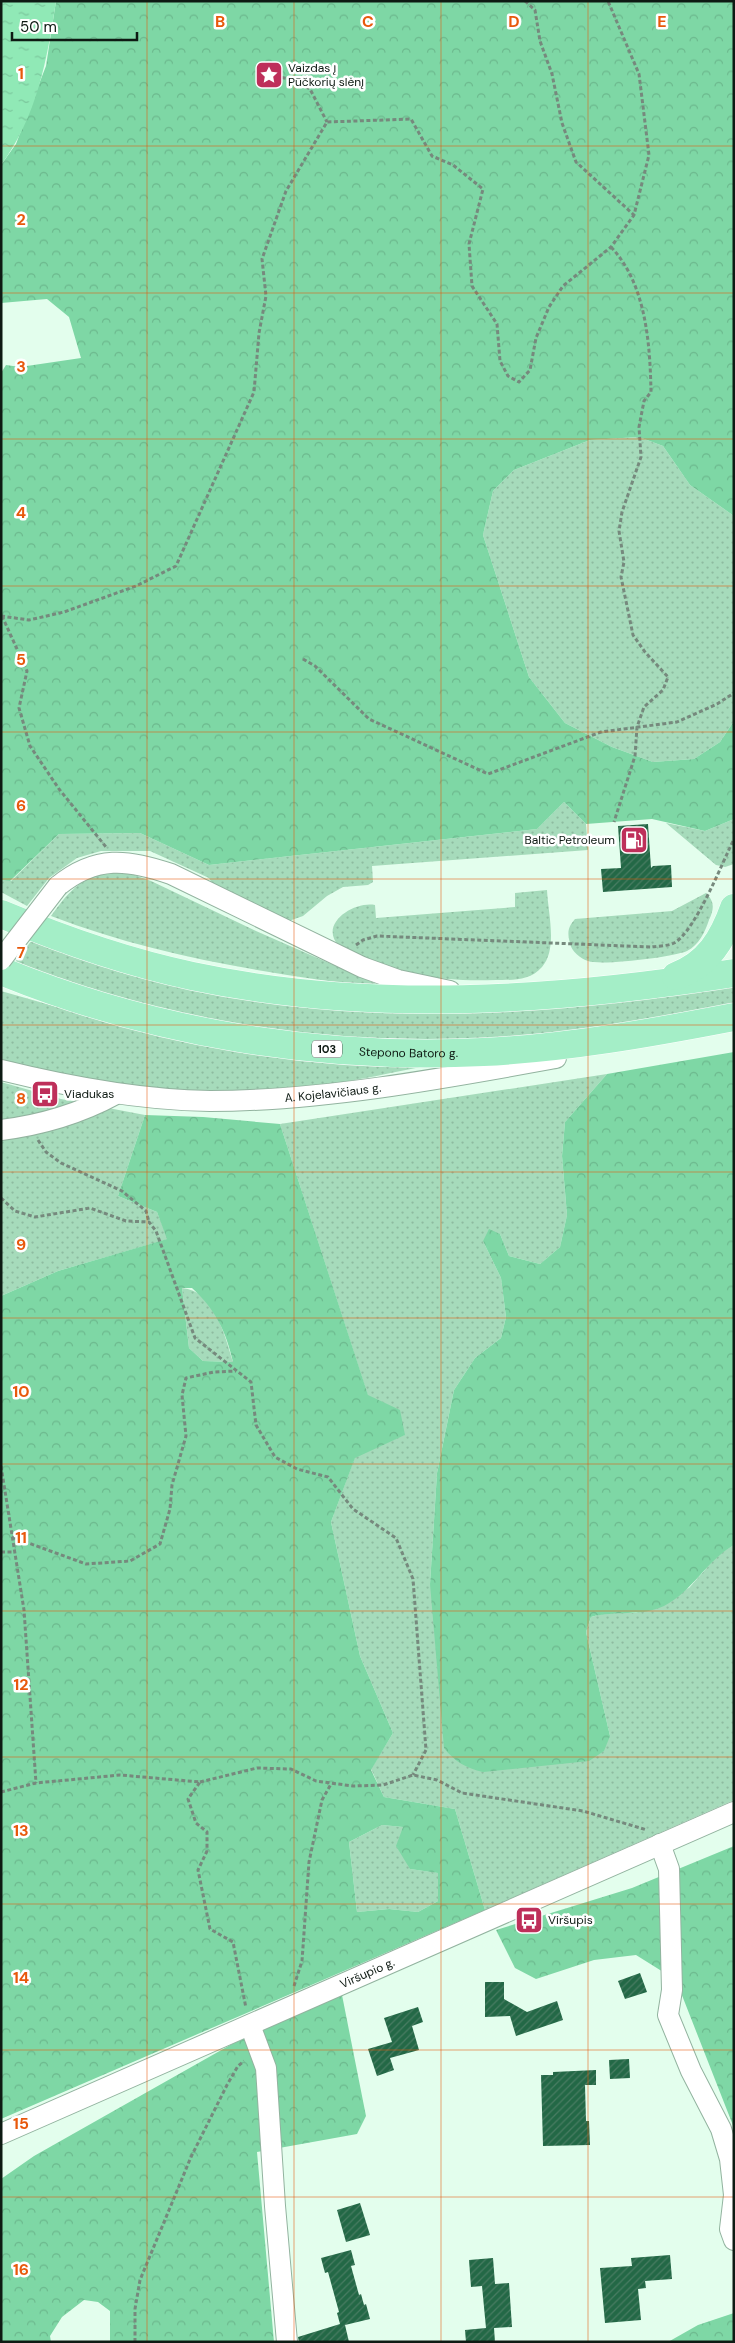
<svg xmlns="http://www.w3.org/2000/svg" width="735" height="2343" font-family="'DM Sans',sans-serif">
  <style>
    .grass { fill: url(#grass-dots) }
    .forest { fill: url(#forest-crowns); fill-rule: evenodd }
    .water { fill: url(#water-ripples) }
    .building { fill: url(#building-hatch) }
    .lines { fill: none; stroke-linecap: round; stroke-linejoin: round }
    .minor-casing { stroke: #92b39f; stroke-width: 22 }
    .primary-casing { stroke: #fff; stroke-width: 29 }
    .path { stroke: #76897d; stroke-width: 3; stroke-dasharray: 4 2.5; stroke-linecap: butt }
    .minor { stroke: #fff; stroke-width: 20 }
    .primary { stroke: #a4eec7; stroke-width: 28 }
    .minor-bridge-casing { stroke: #92b39f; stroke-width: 22; stroke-linecap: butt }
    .minor-bridge { stroke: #fff; stroke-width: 20 }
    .grid { fill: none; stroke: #e8590c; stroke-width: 1; stroke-opacity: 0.55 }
    .labels { text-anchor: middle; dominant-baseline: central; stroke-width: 5; stroke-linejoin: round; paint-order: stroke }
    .shield { fill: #fff; stroke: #565f5a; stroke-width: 1 }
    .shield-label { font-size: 11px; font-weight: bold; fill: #0e1a13 }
    .poi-label { font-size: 12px; fill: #0e1a13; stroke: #fff; text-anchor: start }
    .street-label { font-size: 12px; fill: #0e1a13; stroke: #fff }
    .grid-label { font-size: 16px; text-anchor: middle; font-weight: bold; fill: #e8590c; stroke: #fff; stroke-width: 5; stroke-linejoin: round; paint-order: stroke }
  </style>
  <defs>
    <pattern id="grass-dots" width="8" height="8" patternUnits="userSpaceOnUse" patternTransform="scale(1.25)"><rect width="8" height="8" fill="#a6dbbb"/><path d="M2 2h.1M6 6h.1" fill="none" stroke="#8ebba0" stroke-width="1.8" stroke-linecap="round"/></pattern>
    <pattern id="forest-crowns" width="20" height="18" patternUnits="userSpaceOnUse" patternTransform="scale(1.25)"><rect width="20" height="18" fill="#7ed7a5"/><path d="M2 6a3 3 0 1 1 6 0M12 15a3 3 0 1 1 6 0" fill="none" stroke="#6cb88d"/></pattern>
    <pattern id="water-ripples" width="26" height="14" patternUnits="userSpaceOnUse" patternTransform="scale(1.25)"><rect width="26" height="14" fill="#90e9b6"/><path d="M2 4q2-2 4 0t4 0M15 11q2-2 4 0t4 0" fill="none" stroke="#7bc79c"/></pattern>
    <pattern id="building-hatch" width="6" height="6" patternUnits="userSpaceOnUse" patternTransform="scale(1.25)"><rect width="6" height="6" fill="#236846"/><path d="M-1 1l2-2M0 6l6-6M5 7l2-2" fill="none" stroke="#487c62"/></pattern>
  </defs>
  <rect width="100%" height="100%" fill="#e3feed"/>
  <path class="grass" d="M639,437L663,446L690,485L734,516V721L720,742L694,759L653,762L612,747L565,723L529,677L483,535L493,491L514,470L590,440Z
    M564,802L586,824L588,850L372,866L373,882L368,885L343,887L327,896L303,916L286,922L213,885L209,878L150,851H101L77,858L49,878L27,906L1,892V880L11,881L59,834L140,833L209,865L537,829Z
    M734,819V864L725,867L716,865L666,823L705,831Z
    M108,873H129L151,881L256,931L388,989C273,974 160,958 51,916C67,894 80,877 108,873Z
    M547,890C548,913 558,949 542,967C530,981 512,980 496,980C446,982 406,976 359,956C353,953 344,951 339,946C318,924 354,901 375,905L376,918L515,907V893Z
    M706,893C715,902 714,909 709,920C705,932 699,945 687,951C674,957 601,966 588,961C581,959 571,951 570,943C567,932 568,927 575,919L672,911Z
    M32,940L271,1001L734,985V1006L584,1031L482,1042L305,1037L145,1009L12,966Z
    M1,991L152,1034L238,1051L431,1065C394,1072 357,1081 319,1085C213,1097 103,1093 1,1059Z
    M607,1074L565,1122L562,1156L567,1215L560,1247L540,1264L509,1256L500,1234L483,1241L501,1278L506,1317L501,1338L475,1358L454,1390L437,1473L430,1584L610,1736L586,1632L591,1617L606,1613H636L689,1588L719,1554L734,1545V1800L485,1910L455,1809L384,1797L371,1769L393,1733L360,1656L331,1522L355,1457L404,1435L368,1396L280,1124Z
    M1,1082L61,1099L145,1115L118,1196L157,1212L168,1239L58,1271L1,1296Z
    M182,1288C214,1290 225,1336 233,1362L203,1361L189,1348Z
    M382,1825L404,1827L410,1869L439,1873L438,1901L418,1912L389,1909L357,1912L349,1842Z"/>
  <path class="forest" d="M56,1H734V516L690,485L663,446L639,437L590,440L514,470L493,491L483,535L529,677L565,723L612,747L653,762L694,759L720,742L734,721V819L705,831L652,819L586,824L564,802L537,829L209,865L140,833L59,834L10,881L1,880V373L6,365L20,367L81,358L69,317L47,299L1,303V165L16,144L46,66Z
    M734,1052V1545C706,1561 693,1591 664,1606C641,1617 615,1610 591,1617L586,1632L610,1736L604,1751L589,1761L483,1772C466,1768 455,1762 444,1748L430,1584L437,1473L454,1390L475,1358L501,1338L506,1317L501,1278L483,1241L489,1229L500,1234L509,1256L540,1264L560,1247L567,1215L562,1156L565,1122L607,1074Z
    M145,1115L203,1117L280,1124L368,1395L400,1410L405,1435L355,1458L331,1522L360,1656L393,1733L371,1770L384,1797L455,1809L485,1910L1,2119V1296L58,1271L167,1239L157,1212L118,1196ZM182,1288H192C215,1309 226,1331 233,1362L203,1361L189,1348ZM382,1825L403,1827L396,1846L410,1869L438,1873V1901L418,1912L389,1909L357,1912L349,1842Z
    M734,1846V2128L676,1980L636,1955L594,1960L536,1979L515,1968L496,1930L632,1888Z
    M342,1995L366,2116L357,2134L257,2152L274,2342H110V2311L98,2302L84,2300L62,2317L50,2336L51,2342H1V2179L34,2156L232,2044Z
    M734,2313V2342H668L698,2325Z"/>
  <path class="water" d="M1,1H56C47,60 37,116 1,165Z"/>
  <path class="building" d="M648,824L651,868L653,866L671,865L672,887L603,892L601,869L621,868L618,826Z
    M640,1973L647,1992L625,1999L618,1981Z
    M485,1982H504V1999L527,2012L557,2001L563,2020L516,2036L510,2016L485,2017Z
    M418,2007L423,2022L412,2026L419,2050L390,2058L394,2070L377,2076L368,2049L392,2042L384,2018Z
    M629,2059L630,2078L610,2079L609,2060Z
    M596,2070V2085H585L586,2121H589L590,2145L543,2146L541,2075H553V2072Z
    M360,2203L370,2235L346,2242L337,2210Z
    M351,2250L355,2265L351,2266L359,2295L361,2294L364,2305L366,2304L370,2319L345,2325L349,2342H299L298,2337L340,2324L337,2313L339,2312L328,2272L325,2273L321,2258Z
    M670,2255L672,2279L645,2281L646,2288L638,2289L641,2320L605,2323L600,2268L632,2266L631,2258Z
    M493,2258L495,2284L509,2283L512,2327L494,2328L495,2342H466L465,2330L486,2328L482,2286L471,2287L469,2260Z"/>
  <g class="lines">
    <g class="minor-casing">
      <g id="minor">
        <path d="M58,886C96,855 128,859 171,874L362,967L398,980L450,991"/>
        <path id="s1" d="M1,1070C70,1087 139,1100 210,1101C322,1101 446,1078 556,1058"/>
        <path d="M1,1130C41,1125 81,1113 116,1094"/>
        <path d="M660,1844L669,1869L672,1990L668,2015L691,2071L721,2129L730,2159L734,2195L730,2229L734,2240"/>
        <path d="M250,2025L266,2068L275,2206L287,2342"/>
        <path id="s2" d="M1,2134L734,1812"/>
      </g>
    </g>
    <g class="primary-casing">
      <g id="primary">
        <path d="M1,914C63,940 126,962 192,976C371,1014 554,1001 734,973"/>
        <path id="s3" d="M1,971C153,1033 319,1060 483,1052C567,1048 651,1033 734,1017"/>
        <path d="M676,976C708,964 723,939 734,908"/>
      </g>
    </g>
    <path class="path" d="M525,1L535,10L540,41L552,74L562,123L576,162L634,215
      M269,75L294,80L310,89L327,122
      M611,247C646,284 650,343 651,392L644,401L639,427L641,457L622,512L619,531L624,562L621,577L633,635L645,652L668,677L663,690L644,707L637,727L635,756L614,822
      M1,616L29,620L64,612L136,586L176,566L254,392L259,333L266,296L262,259L286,191L327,122L411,119L432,156L453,165L483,189L469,244L472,286L497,324L500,361L508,376L519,382L530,370L536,338L549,307L563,286L611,247L634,215L649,155L639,74L608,1
      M2,616L27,671L19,708L30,746L59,789L106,847
      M303,659L315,666L369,719L488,774L601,732L677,722L717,704L734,693
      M356,945L363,940L377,936L651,947C658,946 668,946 674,943C695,932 722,863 734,839
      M38,1140L46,1152L61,1163L122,1191L146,1211L149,1222
      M1,1198L15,1211L35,1217L90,1208L126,1221L149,1222L156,1231L195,1338L251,1382L256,1425L275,1457L297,1469L328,1477L353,1509L396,1538L413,1579L426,1750L413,1775
      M1,1466L24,1610L36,1783
      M12,1537L86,1564L130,1561L160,1544L170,1509L172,1485L186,1436L182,1395L186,1378L214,1372L236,1371
      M1,1552H15
      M200,1782L257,1768L291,1769L316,1781L353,1786L383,1785L413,1775L437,1780L462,1793L583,1811L647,1830
      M1,1792L36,1783L120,1775L200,1782L188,1799L196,1823L207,1832V1851L198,1870L210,1929L233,1942L246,2008
      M294,1986L302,1961L309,1862L322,1800L331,1784
      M135,2342V2309L140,2280L191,2157L227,2085L238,2066L244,2061"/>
    <use href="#minor" class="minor"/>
    <use href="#primary" class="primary"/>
    <g class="minor-bridge-casing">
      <path id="minor-bridge" d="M1,960L58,886"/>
    </g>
    <use href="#minor-bridge" class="minor-bridge"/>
  </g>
  <path class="grid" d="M147,1V2342M294,1V2342M441,1V2342M588,1V2342M1,146H734M1,293H734M1,439H734M1,586H734M1,732H734M1,879H734M1,1025H734M1,1172H734M1,1318H734M1,1464H734M1,1611H734M1,1757H734M1,1904H734M1,2050H734M1,2197H734"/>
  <defs>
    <g id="sight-square" transform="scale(1.4375)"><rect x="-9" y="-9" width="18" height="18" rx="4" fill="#be2f5a" stroke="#fff"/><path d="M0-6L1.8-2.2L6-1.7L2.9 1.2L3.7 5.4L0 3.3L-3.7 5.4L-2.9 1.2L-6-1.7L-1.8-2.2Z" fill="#fff"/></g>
    <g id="fuel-square" transform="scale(1.4375)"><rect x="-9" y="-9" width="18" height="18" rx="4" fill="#be2f5a" stroke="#fff"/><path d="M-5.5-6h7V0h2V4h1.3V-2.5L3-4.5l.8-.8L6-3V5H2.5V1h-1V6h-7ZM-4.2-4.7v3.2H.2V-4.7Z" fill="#fff"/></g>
    <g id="bus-square" transform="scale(1.4375)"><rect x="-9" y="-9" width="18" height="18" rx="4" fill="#be2f5a" stroke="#fff"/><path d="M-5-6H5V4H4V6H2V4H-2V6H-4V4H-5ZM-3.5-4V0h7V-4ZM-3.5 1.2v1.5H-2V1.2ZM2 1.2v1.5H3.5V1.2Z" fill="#fff"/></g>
  </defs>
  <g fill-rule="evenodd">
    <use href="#sight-square" x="269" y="75"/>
    <use href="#fuel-square" x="634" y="840"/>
    <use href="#bus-square" x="45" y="1094"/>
    <use href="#bus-square" x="529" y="1920"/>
  </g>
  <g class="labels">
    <rect class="shield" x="312" y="1040.5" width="30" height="17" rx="4"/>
    <g class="shield-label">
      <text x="327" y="1049">103</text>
    </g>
    <g class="poi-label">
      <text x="288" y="68">Vaizdas į<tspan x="288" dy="14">Pūčkorių slėnį</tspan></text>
      <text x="615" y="840" text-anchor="end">Baltic Petroleum</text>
      <text x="64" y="1094">Viadukas</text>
      <text x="548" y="1920">Viršupis</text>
    </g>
    <g class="street-label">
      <text stroke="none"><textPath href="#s3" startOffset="418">Stepono Batoro g.</textPath></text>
      <text stroke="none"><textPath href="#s1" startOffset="335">A. Kojelavičiaus g.</textPath></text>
      <text stroke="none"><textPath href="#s2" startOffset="400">Viršupio g.</textPath></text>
    </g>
  </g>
  <g class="grid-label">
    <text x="220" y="27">B</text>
    <text x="368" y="27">C</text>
    <text x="514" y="27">D</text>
    <text x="662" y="27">E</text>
    <text x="21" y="79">1</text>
    <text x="21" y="225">2</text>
    <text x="21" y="372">3</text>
    <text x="21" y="518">4</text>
    <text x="21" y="665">5</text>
    <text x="21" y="811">6</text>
    <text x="21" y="958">7</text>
    <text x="21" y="1104">8</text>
    <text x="21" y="1250">9</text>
    <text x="21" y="1397">10</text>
    <text x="21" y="1543">11</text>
    <text x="21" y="1690">12</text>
    <text x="21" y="1836">13</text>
    <text x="21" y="1983">14</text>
    <text x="21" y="2129">15</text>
    <text x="21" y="2275">16</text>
  </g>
  <rect width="735" height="2343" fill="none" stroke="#0e1a13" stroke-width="5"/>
  <path d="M12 32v8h125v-8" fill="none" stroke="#0e1a13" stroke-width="2.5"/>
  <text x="20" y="32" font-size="15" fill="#0e1a13" stroke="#ffffff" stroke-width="4" paint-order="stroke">50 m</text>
</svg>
